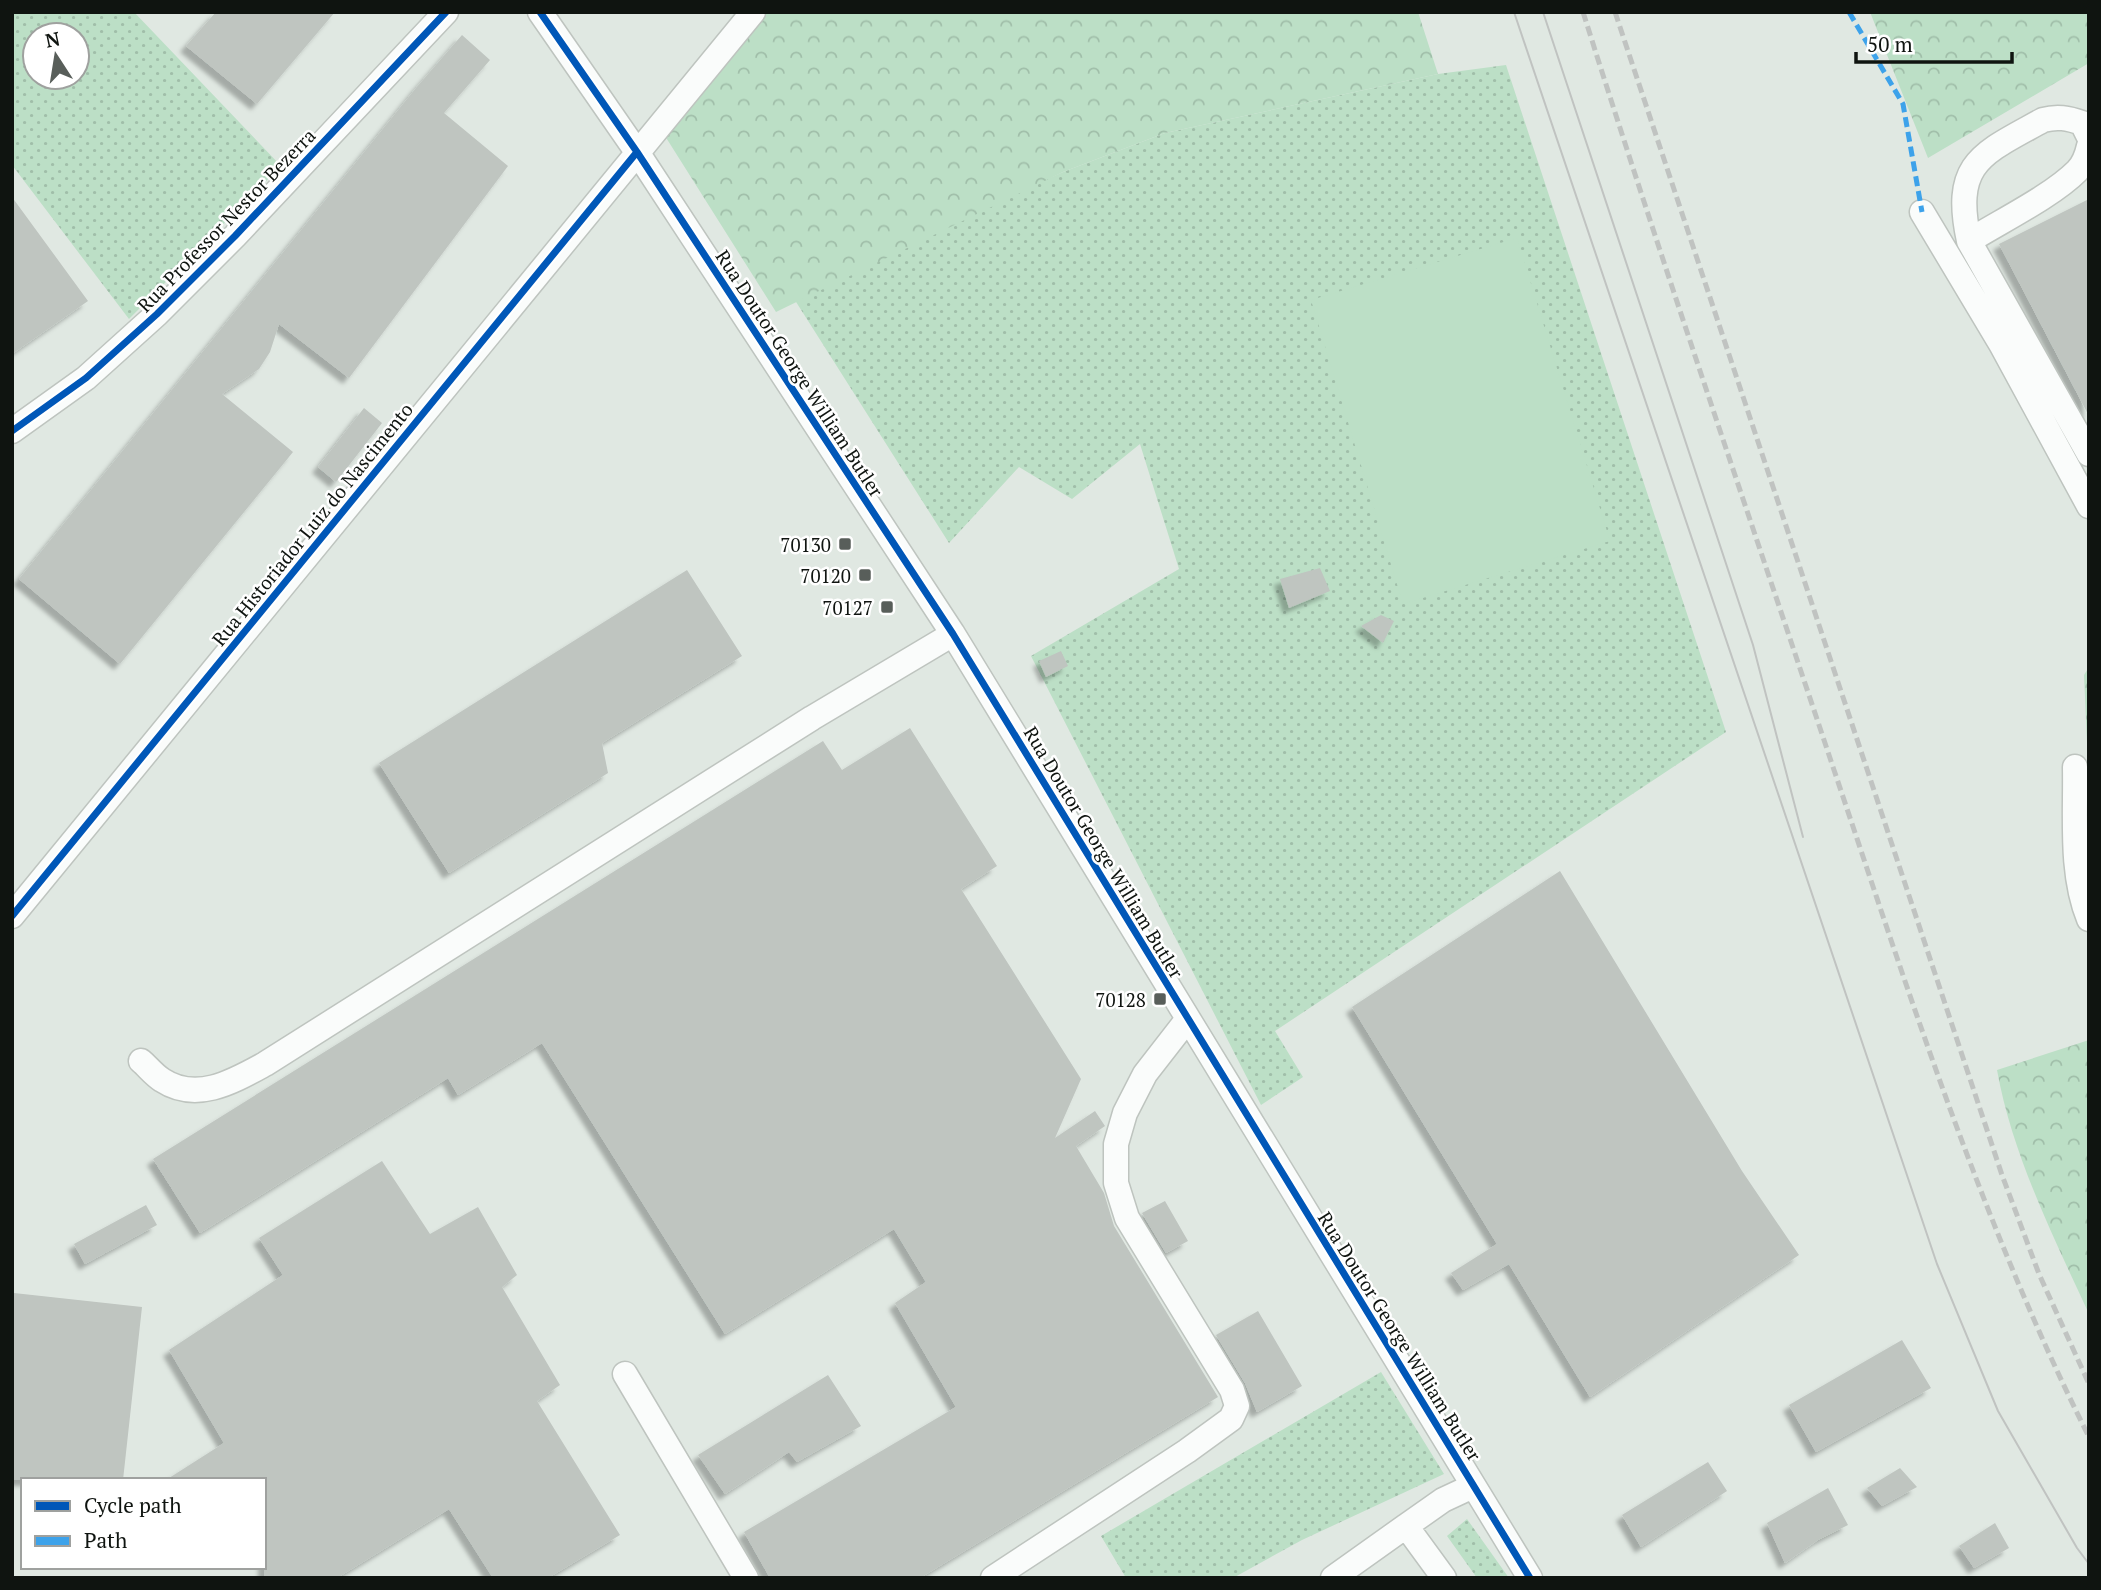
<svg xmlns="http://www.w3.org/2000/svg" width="2101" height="1590" font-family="'PT Serif',serif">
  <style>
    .grass { fill: url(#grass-dots); fill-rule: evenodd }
    .forest { fill: url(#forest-crowns) }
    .pitch { fill: #bcdfc6 }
    .building { fill: #bfc5c0; filter: url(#shadow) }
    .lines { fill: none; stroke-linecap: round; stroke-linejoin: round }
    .minor-casing { stroke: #bec4bf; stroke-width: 27 }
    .minor { stroke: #fafcfb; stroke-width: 24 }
    .tram { stroke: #c0c3c1; stroke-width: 2 }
    .rail { stroke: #c0c3c1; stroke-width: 5; stroke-dasharray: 10 5; stroke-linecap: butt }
    .quiet { stroke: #3da2ea; stroke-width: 5; stroke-dasharray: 10 5; stroke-linecap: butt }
    .cycleway-casing { stroke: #fff; stroke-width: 11 }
    .cycleway { stroke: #0057b8; stroke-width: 7 }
    .poi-dot { fill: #585e5a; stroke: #fff; stroke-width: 2.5 }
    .labels { text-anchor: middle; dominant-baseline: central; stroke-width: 5; stroke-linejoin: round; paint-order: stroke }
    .street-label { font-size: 19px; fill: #0f1410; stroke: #fff }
    .poi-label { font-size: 19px; fill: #0f1410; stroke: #fff; text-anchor: end }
  </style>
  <defs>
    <pattern id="grass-dots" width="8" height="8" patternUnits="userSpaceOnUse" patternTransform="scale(1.75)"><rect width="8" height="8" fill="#bcdfc6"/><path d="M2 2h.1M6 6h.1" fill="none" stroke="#a0bea9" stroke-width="1.8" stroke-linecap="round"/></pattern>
    <pattern id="forest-crowns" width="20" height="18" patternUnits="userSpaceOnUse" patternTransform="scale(1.75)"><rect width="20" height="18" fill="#bcdfc6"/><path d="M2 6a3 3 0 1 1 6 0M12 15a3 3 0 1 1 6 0" fill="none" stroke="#a0bea9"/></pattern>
    <filter id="shadow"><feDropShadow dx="-6" dy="6" stdDeviation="2" flood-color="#0004"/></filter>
  </defs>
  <rect width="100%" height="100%" fill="#e0e8e2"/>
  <path class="grass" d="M12,12H134L281,166L129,319L12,165ZM35,35H77V77H35Z
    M1506,65L1726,732L1275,1031L1303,1077L1261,1105L1031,656L1179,569L1140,444L1072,499L1019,467L949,543L791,294L1063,172L1165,133L1438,74Z
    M1381,1372L1444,1474L1302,1540L1233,1578H1126L1101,1536Z
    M1467,1519L1509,1578H1477L1447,1536Z"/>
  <path class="forest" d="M763,12H1418L1438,74L1165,133L1063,172L776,312L665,136Z
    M1870,12H2089V63L1928,158Z
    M2089,667V873L2086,863L2088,765L2084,675Z
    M2089,1040V1314C2053,1236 2012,1154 1997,1070Z"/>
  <path class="pitch" d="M1517,238L1610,541L1403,604L1311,300Z"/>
  <path class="building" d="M216,12H335L257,104L186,46Z
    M462,35L490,60L444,113L508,166L349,378L279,324L270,352L259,369L222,394L293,452L120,664L19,579L416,88Z
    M12,197L88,301L12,354Z
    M2089,199V416L1999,244Z
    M364,408L382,423L336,482L318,467Z
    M1320,568L1330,591L1289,608L1280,579Z
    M687,570L742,656L602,743L608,773L449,873L379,763Z
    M1381,615L1394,621L1383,643L1361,626Z
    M1061,651L1068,666L1046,677L1039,661Z
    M910,728L997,866L961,889L1081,1079L1055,1138L1095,1111L1105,1126L1076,1146L1104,1193L1114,1226L1218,1397L920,1578H770L744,1532L956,1407L895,1303L926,1282L894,1229L725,1334L542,1043L458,1095L448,1078L200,1233L153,1159L823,741L842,770Z
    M1560,871L1742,1171L1799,1255L1590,1397L1509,1264L1463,1290L1451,1273L1497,1244L1352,1007Z
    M382,1161L430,1234L478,1207L517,1275L502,1287L560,1385L537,1401L620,1535L548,1578H493L449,1509L337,1578H264V1480H166L224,1443L169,1350L283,1275L259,1238Z
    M1165,1201L1188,1241L1166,1253L1142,1213Z
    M146,1205L157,1225L85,1264L74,1244Z
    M14,1293L142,1307L123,1480H12Z
    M1258,1311L1302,1386L1257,1412L1245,1383L1216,1335Z
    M1902,1340L1931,1388L1816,1452L1789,1405Z
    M828,1375L861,1426L797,1462L789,1452L725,1494L698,1455Z
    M1708,1462L1727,1491L1641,1547L1622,1515Z
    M1900,1468L1917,1487L1882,1506L1867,1488Z
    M1828,1488L1848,1525L1818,1540L1785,1563L1767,1523Z
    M1995,1523L2009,1548L1974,1568L1959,1546Z"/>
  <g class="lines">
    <g class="minor-casing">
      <path id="minor" d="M540,12L637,152L953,634L1530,1578
        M2089,137L2082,123C2068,118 2057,116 2043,120C1982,154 1952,162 1969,241L2089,454
        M1922,212L2001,344L2089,506
        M1969,241C2001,221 2052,196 2077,171C2084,164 2087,155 2089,146
        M12,431L86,378L157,314L235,236L446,12
        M2075,767C2076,816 2070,873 2089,919
        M12,916L753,12
        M141,1061C148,1067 154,1075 162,1080C197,1103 234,1081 265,1064L812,718L953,634
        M625,1374L746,1578
        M1406,1526L1443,1500L1473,1486
        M993,1578L1187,1451L1231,1419L1237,1406L1232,1390L1127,1218L1116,1183V1144L1125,1113L1145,1074L1187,1020
        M1333,1578L1406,1526L1444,1578"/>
    </g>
    <use href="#minor" class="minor"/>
    <path class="tram" d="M1514,12L1937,1264L1998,1411L2077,1548L2089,1564
      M1543,12L1753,645L1803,837"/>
    <path class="rail" d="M1583,12C1663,266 1750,518 1834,770C1910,996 1982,1224 2089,1437
      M1615,12L2002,1175L2039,1274L2089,1384"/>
    <path class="quiet" d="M1849,12L1903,104L1922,212"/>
    <g class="cycleway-casing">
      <path id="cycleway" d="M540,12L637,152L953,634L1530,1578
        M12,431L86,378L157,314L235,236L446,12
        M12,916L637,152"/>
    </g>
    <use href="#cycleway" class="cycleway"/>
  </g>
  <g class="poi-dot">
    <rect x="838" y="537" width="14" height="14" rx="3.5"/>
    <rect x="858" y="568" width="14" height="14" rx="3.5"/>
    <rect x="880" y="600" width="14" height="14" rx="3.5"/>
    <rect x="1153" y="992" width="14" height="14" rx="3.5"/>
  </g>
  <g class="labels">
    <g class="street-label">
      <text transform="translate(226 220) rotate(-46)">Rua Professor Nestor Bezerra</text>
      <text transform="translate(800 373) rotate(57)">Rua Doutor George William Butler</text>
      <text transform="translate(312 524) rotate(-51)">Rua Historiador Luiz do Nascimento</text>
      <text transform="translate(1104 852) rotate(59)">Rua Doutor George William Butler</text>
      <text transform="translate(1400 1336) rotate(58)">Rua Doutor George William Butler</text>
    </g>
    <g class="poi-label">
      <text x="831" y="544">70130</text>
      <text x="851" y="575">70120</text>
      <text x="873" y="607">70127</text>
      <text x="1146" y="999">70128</text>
    </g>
  </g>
  <rect width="2101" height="1590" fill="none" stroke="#0f1410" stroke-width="28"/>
  <rect x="21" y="1478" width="245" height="91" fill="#ffffff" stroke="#9fa19f" stroke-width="2"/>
  <rect x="35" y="1501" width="35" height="10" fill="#0057b8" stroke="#9fa19f" stroke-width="2"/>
  <text x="84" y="1513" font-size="21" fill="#0f1410">Cycle path</text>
  <rect x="35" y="1536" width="35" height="10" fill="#3da2ea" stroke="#9fa19f" stroke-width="2"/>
  <text x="84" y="1548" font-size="21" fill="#0f1410">Path</text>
  <g transform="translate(56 56) rotate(348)"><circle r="33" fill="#ffffff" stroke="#9fa19f" stroke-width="2"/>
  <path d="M0-5L12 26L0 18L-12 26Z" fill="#585e5a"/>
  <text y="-10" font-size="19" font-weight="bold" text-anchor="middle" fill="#0f1410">N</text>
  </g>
  <path d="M1856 52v10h156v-10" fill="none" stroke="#0f1410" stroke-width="3.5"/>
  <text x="1867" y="52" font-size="21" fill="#0f1410" stroke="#ffffff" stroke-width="5" paint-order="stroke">50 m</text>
</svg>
